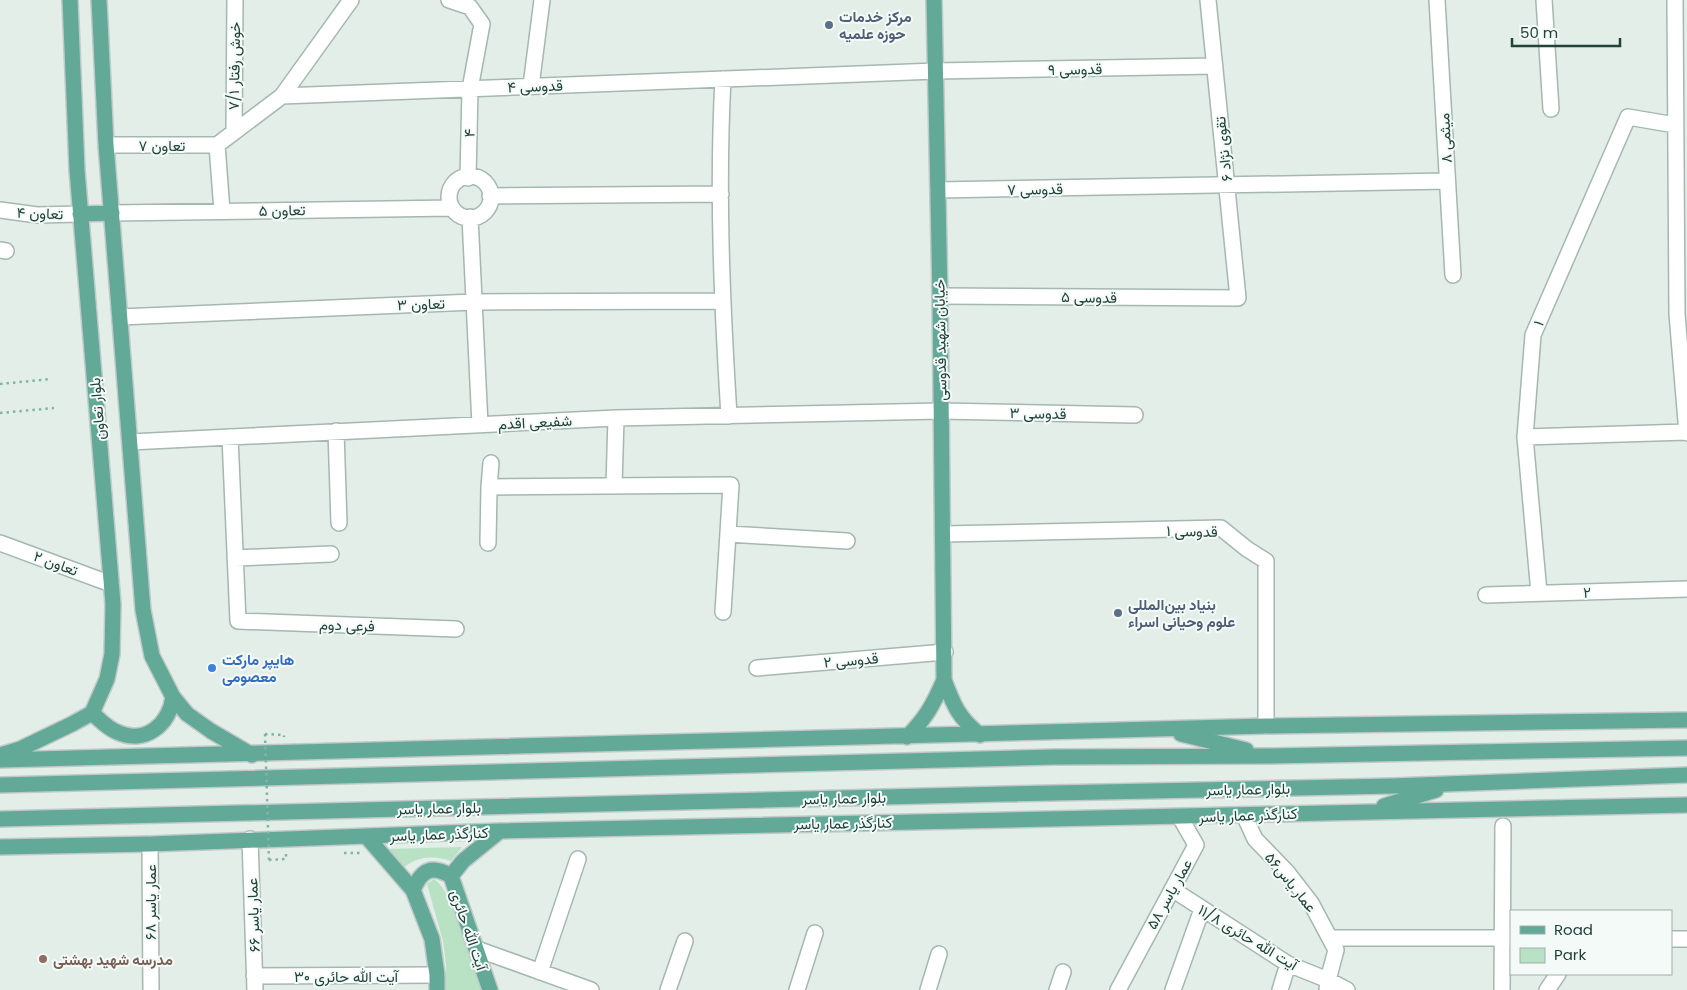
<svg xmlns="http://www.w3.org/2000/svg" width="1687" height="990" font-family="Poppins,Vazirmatn,sans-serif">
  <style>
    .green { fill: #b9e2c5 }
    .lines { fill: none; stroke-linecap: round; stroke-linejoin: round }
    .minor-casing { stroke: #a5b7b1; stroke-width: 18 }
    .major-casing { stroke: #c1cac8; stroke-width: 18 }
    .path { stroke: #7fb5a5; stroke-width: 2.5; stroke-dasharray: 2.5 4; stroke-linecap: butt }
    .minor { stroke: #fff; stroke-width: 15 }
    .major { stroke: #62a998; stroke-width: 15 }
    .path-bridge { stroke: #7fb5a5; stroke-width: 2.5; stroke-dasharray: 2.5 4; stroke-linecap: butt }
    .service-dot { fill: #5c6f8a; stroke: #f4faf7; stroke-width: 2 }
    .shop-dot { fill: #3f7fe0; stroke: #f4faf7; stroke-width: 2 }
    .education-dot { fill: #8d6e63; stroke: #f4faf7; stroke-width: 2 }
    .labels { text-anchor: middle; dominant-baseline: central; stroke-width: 4; stroke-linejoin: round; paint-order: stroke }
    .service-label { font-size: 15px; font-weight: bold; fill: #4e5e75; stroke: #f4faf7; text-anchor: start }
    .street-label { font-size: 15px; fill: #204239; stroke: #f4faf7 }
    .shop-label { font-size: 15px; font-weight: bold; fill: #366cbe; stroke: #f4faf7; text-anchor: start }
    .education-label { font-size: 15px; font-weight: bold; fill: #785e54; stroke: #f4faf7; text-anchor: start }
  </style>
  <rect width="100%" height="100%" fill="#e3eee9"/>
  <path class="green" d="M462,847L451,861C434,855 417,856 403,868L387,849Z
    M434,879C454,892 474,965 481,990H446V964L443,941L427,884Z"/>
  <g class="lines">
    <g class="minor-casing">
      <path id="minor" d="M449,0L470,7L482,24L470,89L468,178
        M1437,0L1453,275
        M1544,0L1551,109
        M1675,0L1677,314L1687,433
        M723,79C717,191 722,304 729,416
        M531,86L542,0
        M282,96L351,0
        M234,132L235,0
        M106,145H217
        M449 197a21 21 0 1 1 42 0a21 21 0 1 1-42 0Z
        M938,190L1447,181
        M490,196L721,194
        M0,210L37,215L80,214
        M222,211L217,145L282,96L936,71L1215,66
        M112,213L452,208
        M470,217L480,425
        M0,250L6,251
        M940,296L1238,298L1208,0
        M120,317L474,302L722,301
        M336,431L339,523
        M230,437L238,621L456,629
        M1525,437L1687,432
        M130,442L616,418L941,411L1135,415
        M614,486L616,418
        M489,487L491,463
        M728,534L847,541
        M943,534L1221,528L1247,549L1266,561V726
        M0,543L111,584
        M488,543L489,487L731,485L723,612
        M235,558L331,554
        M1539,593L1525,437L1533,335L1628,117L1675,125
        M1486,595L1687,589
        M757,668L945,652
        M1244,815L1255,839L1287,872L1311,903L1336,950L1328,980L1327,990
        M250,839L255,990
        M150,844L151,990
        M1172,889L1288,964L1328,980L1347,990
        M1330,938H1511
        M1671,939H1687
        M477,949L591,990
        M540,972L578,859
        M254,976L437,975
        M668,990L685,941
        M797,990L815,933
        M928,990L939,954
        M1057,990L1063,972
        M1118,990L1196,845L1180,817
        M1173,990L1202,909
        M1280,990L1288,964
        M1502,990L1503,826
        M1547,990L1558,974"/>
    </g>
    <g class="major-casing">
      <path id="major" d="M99,0L106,145L143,610L152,656L173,697L187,714L211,731L252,755
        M80,214L112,213
        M944,680C954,706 958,717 980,735
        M92,713C100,720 107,728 117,732C145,745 169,725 173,697
        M1181,734L1246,750
        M907,737C926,718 933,705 944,680L940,296L934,0
        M0,755L20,749L72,724L92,713L107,679L112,654L113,604L77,170L70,0
        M0,760L1266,726L1687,720
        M0,785L1054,757L1269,756L1687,748
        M1384,806L1436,790
        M0,819L1004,794L1392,786L1687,775
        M367,837L413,890L432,939L437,975V990
        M0,847L150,844L500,831L1687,805
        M413,890C422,869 432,865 451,876
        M490,990L451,876L463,861L500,831"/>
    </g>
    <path class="path" d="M0,384L51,379
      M0,413L54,408
      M265,734L284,735V737
      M344,853H361
      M269,860L286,859V852"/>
    <use href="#minor" class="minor"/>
    <use href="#major" class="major"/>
    <path class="path-bridge" d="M265,734L269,860"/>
  </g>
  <g class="service-dot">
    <circle cx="829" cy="25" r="5"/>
    <circle cx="1118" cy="613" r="5"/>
  </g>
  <circle class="shop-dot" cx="212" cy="668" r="5"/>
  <circle class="education-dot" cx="43" cy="959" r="5"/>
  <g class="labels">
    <g class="service-label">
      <text x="839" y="16">مرکز خدمات<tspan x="839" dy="17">حوزه علمیه</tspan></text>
      <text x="1128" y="604">بنیاد بین‌المللی<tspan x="1128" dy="17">علوم وحیانی اسراء</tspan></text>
    </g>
    <g class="street-label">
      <text transform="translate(234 66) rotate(-89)">خوش رفتار ۷/۱</text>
      <text transform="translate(1075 69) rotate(-1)">قدوسی ۹</text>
      <text transform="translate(535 86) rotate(-2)">قدوسی ۴</text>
      <text transform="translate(469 133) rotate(-89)">۴</text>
      <text transform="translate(1445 138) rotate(-93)">میثمی ۸</text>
      <text x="162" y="145">تعاون ۷</text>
      <text transform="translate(1223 149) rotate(-96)">تقوی نژاد ۶</text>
      <text transform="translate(1035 189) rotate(-1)">قدوسی ۷</text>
      <text transform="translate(282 210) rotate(-1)">تعاون ۵</text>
      <text transform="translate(40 213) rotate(2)">تعاون ۴</text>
      <text transform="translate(1089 297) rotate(1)">قدوسی ۵</text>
      <text transform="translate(421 304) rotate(-2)">تعاون ۳</text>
      <text transform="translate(1538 323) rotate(-66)">۱</text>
      <text transform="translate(940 340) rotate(-91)">خیابان شهید قدوسی</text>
      <text transform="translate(97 409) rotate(-95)">بلوار تعاون</text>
      <text transform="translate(1038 413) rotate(1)">قدوسی ۳</text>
      <text transform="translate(535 422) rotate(-3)">شفیعی اقدم</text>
      <text transform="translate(1192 531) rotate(1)">قدوسی ۱</text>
      <text transform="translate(56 563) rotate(20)">تعاون ۲</text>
      <text transform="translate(1587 592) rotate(-2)">۲</text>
      <text transform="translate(347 625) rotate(2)">فرعی دوم</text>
      <text transform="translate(851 660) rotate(-5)">قدوسی ۲</text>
      <text transform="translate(1248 789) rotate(-1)">بلوار عمار یاسر</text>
      <text transform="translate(844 798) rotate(-1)">بلوار عمار یاسر</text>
      <text transform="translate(439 808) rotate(-1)">بلوار عمار یاسر</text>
      <text transform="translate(1248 815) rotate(-2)">کنارگذر عمار یاسر</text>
      <text transform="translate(843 823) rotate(-1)">کنارگذر عمار یاسر</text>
      <text transform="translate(439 834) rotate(-2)">کنارگذر عمار یاسر</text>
      <text transform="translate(1291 882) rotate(51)">عمار یاس۵۶</text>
      <text transform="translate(1169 894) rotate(-61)">عمار یاسر ۵۸</text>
      <text transform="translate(150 902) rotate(-90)">عمار یاسر ۶۸</text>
      <text transform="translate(253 915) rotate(-92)">عمار یاسر ۶۶</text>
      <text transform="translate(469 930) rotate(71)">آیت الله حائری</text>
      <text transform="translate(1248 937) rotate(31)">آیت الله حائری ۱۱/۸</text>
      <text x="346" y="976">آیت الله حائری ۳۰</text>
    </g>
    <g class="shop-label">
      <text x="222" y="659">هایپر مارکت<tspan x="222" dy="17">معصومی</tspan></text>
    </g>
    <g class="education-label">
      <text x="53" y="959">مدرسه شهید بهشتی</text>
    </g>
  </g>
  <rect x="1510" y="910" width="162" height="65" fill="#f4faf7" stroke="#9fb0ab"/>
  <rect x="1520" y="926" width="25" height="8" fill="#62a998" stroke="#9fb0ab"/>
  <text x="1554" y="935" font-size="15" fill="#204239">Road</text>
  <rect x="1520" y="948" width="25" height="15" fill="#b9e2c5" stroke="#9fb0ab"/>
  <text x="1554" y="960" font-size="15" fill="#204239">Park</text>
  <path d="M1512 38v8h108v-8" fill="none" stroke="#204239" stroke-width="2.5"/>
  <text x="1520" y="38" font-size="15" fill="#204239" stroke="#f4faf7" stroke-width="4" paint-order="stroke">50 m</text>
</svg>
